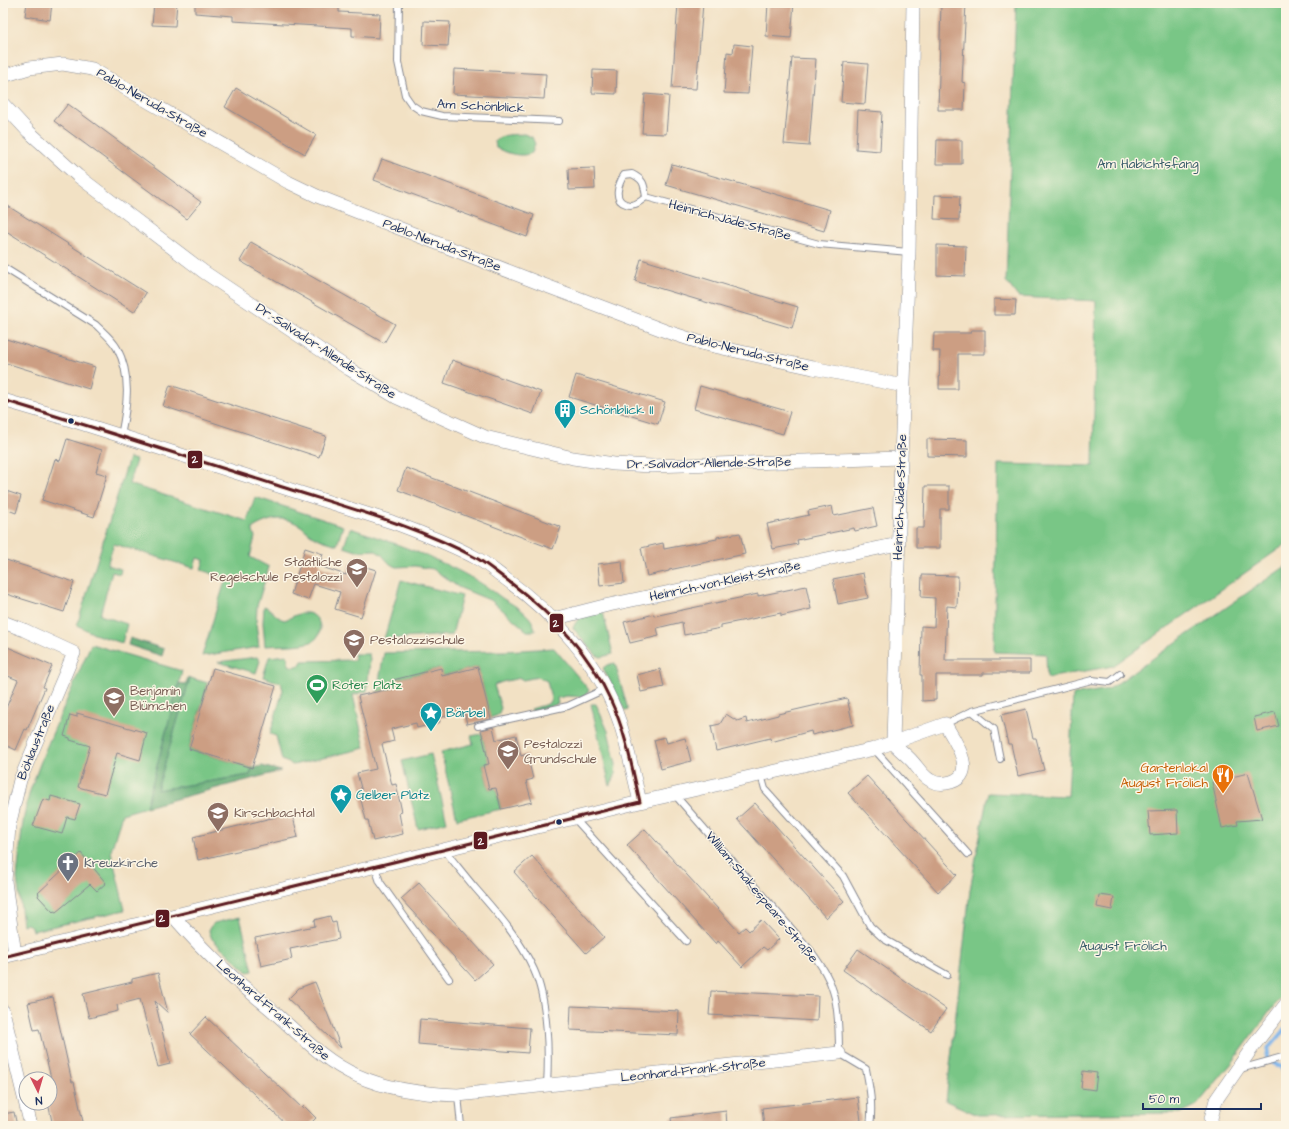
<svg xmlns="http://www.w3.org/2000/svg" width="1289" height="1129" font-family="'Architects Daughter',sans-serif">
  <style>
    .green { fill: #79c686; stroke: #4a7a72 }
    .forest { fill: #62ab73; stroke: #3e6d68 }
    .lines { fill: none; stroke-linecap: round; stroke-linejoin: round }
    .stream { stroke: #7bb4eb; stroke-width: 4.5 }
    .building { fill: #cc9e83 }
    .lane-casing { stroke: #868891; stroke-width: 8 }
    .street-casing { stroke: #868891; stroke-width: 14 }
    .lane { stroke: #fff; stroke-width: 6 }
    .street { stroke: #fff; stroke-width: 13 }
    .bus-1-casing { stroke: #fcf5e5; stroke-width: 6 }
    .bus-1 { stroke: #5b1a21; stroke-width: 3 }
    .bus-dot { fill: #1b2f5e; stroke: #fcf5e5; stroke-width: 1.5 }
    .labels { text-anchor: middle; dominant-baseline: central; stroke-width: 3; stroke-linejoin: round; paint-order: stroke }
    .street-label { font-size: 13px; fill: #1b2f5e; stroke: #fcf5e5 }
    .park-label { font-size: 13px; fill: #375c6a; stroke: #fcf5e5 }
    .culture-label { font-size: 13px; fill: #0d838f; stroke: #fcf5e5; text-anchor: start }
    .education-label { font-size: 13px; fill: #785e54; stroke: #fcf5e5; text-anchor: start }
    .leisure-label { font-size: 13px; fill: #27864d; stroke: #fcf5e5; text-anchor: start }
    .food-label { font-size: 13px; fill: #c56008; stroke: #fcf5e5; text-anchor: end }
    .worship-label { font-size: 13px; fill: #5b616d; stroke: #fcf5e5; text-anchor: start }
    .line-badge { stroke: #fcf5e5; stroke-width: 1.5 }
    .badge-label { font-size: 11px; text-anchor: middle; font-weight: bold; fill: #fff }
  </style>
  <rect width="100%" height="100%" fill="#fcf5e5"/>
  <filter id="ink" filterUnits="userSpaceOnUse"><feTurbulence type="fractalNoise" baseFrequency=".025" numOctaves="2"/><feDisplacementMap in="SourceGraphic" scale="8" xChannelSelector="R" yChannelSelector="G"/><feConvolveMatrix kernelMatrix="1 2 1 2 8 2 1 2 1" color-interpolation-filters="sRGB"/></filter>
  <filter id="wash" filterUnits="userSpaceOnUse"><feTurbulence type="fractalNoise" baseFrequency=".012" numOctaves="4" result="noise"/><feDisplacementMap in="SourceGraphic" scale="16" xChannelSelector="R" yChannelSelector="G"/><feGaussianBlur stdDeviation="0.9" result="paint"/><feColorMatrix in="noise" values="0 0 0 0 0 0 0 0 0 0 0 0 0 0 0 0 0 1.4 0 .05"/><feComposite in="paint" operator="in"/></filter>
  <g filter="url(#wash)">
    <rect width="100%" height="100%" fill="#f2e1c4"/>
    <path class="green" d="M1016,3H1286V544L1113,666L1047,678L1046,654L994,652L998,464L1093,466L1096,301L1018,297L1006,281Z
      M524,134L532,137L535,144L532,153C520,158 507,153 496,148L495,141C503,133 514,135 524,134Z
      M129,458L136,460L129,484L247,521L255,497L343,526L337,545C329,542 320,540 313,536C308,533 305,529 301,526C283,515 270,518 253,528V532L255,537L250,557L269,567L257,606L256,623L259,647L202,656L226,578L201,570L204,560L197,558L194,568L114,544L107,565L121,569L120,574L112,572L100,615L127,624L122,643L94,634L77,625Z
      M350,528C392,542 435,557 474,579C484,585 493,591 502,598C515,606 534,615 535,631H527L492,601L458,587L433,569L415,566L397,567L390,564L381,554L374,550L356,551L344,547Z
      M1286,566V994L1273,1007L1232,1063L1197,1105L1181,1113L978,1115L946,1101L970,890L988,793L1068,796L1073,695L1109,689Z
      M401,580L462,596L452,635L384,639Z
      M264,606C272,609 275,617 284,620C292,618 298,612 307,613C322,615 325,636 311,642C301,646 277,645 265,646L263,623Z
      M603,612L613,654L601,657L596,655L573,628C579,613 588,615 603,612Z
      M91,644L182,671L146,807L122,814L111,851L125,910L33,931L32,927L27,924L23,925L17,878L22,829L25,811L30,791L44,753Z
      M554,648L589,690L584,697L567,696L557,698L558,704L532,711L531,709L548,704L551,699L547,681L538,677L523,680L520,678L502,682L494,685L501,708L498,715L490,718L478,667L442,676L440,668L393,680L394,688L377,692L384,653L505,651Z
      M354,654H369L370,660L367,691L353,695L365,748L293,765L282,760L276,736L270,734L283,690L281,683L263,677L269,657L287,655L289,665L293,667L300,665L302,661L355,660Z
      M257,657L260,661L256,673L218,662Z
      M615,663L628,710L625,711L603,668L607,665Z
      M190,678L208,683L189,749L252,768L250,775L157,790Z
      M591,704H596L608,731L616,764L615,776L610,786Z
      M482,734L489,764L483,765L489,789L496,788L501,809L457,819L441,752L473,744L471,736Z
      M431,754L447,822L418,829L402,761Z
      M240,917L253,971L248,972L212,939L209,931L210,927L214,923Z"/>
    <path class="forest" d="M130,638L164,649L162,656L128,645Z
      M188,677L190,678L157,790L250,775L252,768L262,766L281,771L146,807L179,683L186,684Z"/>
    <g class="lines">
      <path class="stream" d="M1286,1066L1281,1067L1286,1075
        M1281,1067L1267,1059L1269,1048L1286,1028"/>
    </g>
    <g id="blocks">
      <path class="building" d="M27,3H52L50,20L25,16Z
        M154,3H177L175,26L152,25Z
        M195,3H310L339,5V12L380,14L379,38L352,36V28L233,21V16L195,13Z
        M678,3H703L696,89L672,88Z
        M768,3H794L791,38L766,36Z
        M941,3H966L962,82L965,83L964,110H938Z
        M424,21L450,22L448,46L423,45Z
        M734,44L752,46L748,94L724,93L727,52L733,53Z
        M792,58L816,59L809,146L784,144Z
        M844,62L868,64L865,104L841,102Z
        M454,69L546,74L544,99L453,94Z
        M593,70L617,71L616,94L592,93Z
        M236,88L316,135L305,154L225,107Z
        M645,94L669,96L666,134L642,133Z
        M68,104L201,202L187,219L54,121Z
        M858,110L882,112L880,151L856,149Z
        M937,140H962V164H936Z
        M382,159L534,215L527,237L374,180Z
        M672,164L830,210L824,231L666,185Z
        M594,168L595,189L569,190L568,169Z
        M935,195L960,196L959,220L934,219Z
        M3,203L146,293L134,312L3,229Z
        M251,242L395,324L384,343L240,261Z
        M937,245L966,246L965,276L937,275Z
        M641,259L798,307L792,328L635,281Z
        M994,299L1016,300L1015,315H994Z
        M971,330H985V354H958V389H939L940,351H933L934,333H971Z
        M3,338L95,367L89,389L3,362Z
        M452,360L541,392L533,414L444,383Z
        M576,375L665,402L658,424L569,397Z
        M170,385L326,436L319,457L163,406Z
        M700,386L790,412L783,434L694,409Z
        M67,439L102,450L96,472L107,475L94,517L42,500L55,459L60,461Z
        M927,439L967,440V457L927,456Z
        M406,468L561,527L553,549L398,490Z
        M925,486H949V509H940V548H916V528H924Z
        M3,490L21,496L16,513L3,508Z
        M832,506L834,516L873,508L877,526L855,531L854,528L797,540L798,544L773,549L767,524L809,515L808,511Z
        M740,533L745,554L669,570V571L647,576L641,548L663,543L664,549L717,539V537Z
        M305,548L323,554L319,566L346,575L350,562L376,570L361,617L335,609L340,592L314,584L308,600L291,594Z
        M3,559L74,582L64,612L3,593Z
        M622,561L624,583L600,586L598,564Z
        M863,573L868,598L838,604L833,579Z
        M922,575L958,576L957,607L947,606L945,660H1030V673H983V675H936V700L922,701V675H920L921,626L934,627L935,598L921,597Z
        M806,586L811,609L781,616V613L721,625V628L684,635L682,622L657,628L659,636L630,643L624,622L654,614V616L758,594V596Z
        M3,645L52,666L43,687L45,688L27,730L25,729L16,750L3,744V715L18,680L3,674Z
        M478,667L491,719L467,724L464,711L439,718L440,722L429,725L417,728L416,723L391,729L394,741L382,744L392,785L396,784L402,812L399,813L403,834L373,841L368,820H366L361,800L360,793L362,792L357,773L376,769L358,696L394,688L393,680L441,668L442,676Z
        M213,668L276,686L252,768L189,749Z
        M660,669L664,687L641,692L637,675Z
        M847,698L853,725L812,735L811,731L771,742L770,738L716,751L711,726L720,724L726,714L737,721L746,718L747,723L778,715V714Z
        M1026,709L1033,738H1036L1044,770L1018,776L1011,744H1008L1001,715Z
        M1275,712L1279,726L1257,731L1254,717Z
        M77,713L147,733L140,760L117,753L105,794L78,787L90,746L70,740V738L64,736L70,715L77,717Z
        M493,727L496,740L516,735L521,756L527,754L533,779L526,781L532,802L501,809L496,788L489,789L483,765L489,764L481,730Z
        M665,737L667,743L685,738L691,761L661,769L654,740Z
        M1248,773L1262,819L1237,821L1238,825L1222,828L1212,782Z
        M867,776L957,875L938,892L848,793Z
        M51,796L80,804L75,819L67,817L62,834L33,826L43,799L50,801Z
        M755,803L844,901L826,918L737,819Z
        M1177,810L1178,833L1150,835L1148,811Z
        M292,813L298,837L198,860L193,837Z
        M645,829L739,932L745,927L749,931L761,920L779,939L767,950L763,947L742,967L718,941L716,944L627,845Z
        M81,853L106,883L97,891L90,884L56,912L54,911L53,912L38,896L39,894L38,893Z
        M532,856L604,937L586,953L514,872Z
        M419,883L493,964L475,980L401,899Z
        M1099,895L1114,897L1112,910L1097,907Z
        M330,916L332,923L336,922L339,939L290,949L292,959L261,966L255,938L315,926L314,920Z
        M858,949L946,1009L931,1031L843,970Z
        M158,973L168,1013L155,1001L170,1064L158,1067L140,999L117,1005L118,1011L89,1018L83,994L132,982V979Z
        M315,982L341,1048L288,999L299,988Z
        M711,991L818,996L817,1021L709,1015Z
        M53,997L72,1082H74L84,1126H53L48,1103H50L51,1078L39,1029L34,1030L28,1003Z
        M571,1006L679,1011L678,1035L570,1030Z
        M206,1017L302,1108L304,1106L316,1118L308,1126H288L190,1034Z
        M420,1019L530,1028L528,1053L418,1044Z
        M1083,1071L1097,1073L1095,1090L1081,1088Z
        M858,1097L861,1121L821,1126H764L762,1108Z
        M726,1111L727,1126H672L671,1118Z
        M14,1112L17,1126H3V1114Z"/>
    </g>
  </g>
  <g filter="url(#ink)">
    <use href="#blocks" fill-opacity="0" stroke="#868891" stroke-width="1"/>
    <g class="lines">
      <g class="lane-casing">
        <path id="lane" d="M399,3L398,62L405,95L412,105L421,111L442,116L559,121
          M632,174C644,180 644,184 646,197C643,199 639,203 635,204C632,205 628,205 626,204C612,200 619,183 624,175Z
          M646,197L819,244L909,252
          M3,267L96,325C103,332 112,339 117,348C132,376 127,407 121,436
          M972,711L994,729L1000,759
          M945,724L972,711L1092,680L1110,682L1120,674
          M478,726L568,706L605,689
          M874,749L968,854
          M761,775L765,789L843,876L870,926L884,939L947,975
          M675,795L811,951C820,964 829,976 833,991C839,1008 839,1036 839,1053L866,1069C870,1089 873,1105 870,1126
          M575,819L686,941
          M445,851C455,863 465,876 476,889C498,914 520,939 534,970C548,1001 549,1052 547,1085
          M375,867L380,882L449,979
          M1240,1069L1286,1056
          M458,1095L461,1126"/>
      </g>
      <g class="street-casing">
        <path id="street" d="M3,76L29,68L63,64L92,69L288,182L317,196L544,285L668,332L705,344L813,368L904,386
          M3,104L28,131L78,176L204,272L349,369L396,397L485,437L573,458L614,464L652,466L901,458
          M3,400L71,420L392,522C421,533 451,544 478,559C487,564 495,571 503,577C553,613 600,663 620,723C628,749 634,776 640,802
          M553,619L604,606L898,544
          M3,622L24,630L74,653L20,780L9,826L5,881L11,927L15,954
          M893,743L901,458L909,252L913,3
          M173,916C189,934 206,952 223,968C239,984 257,997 274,1012C300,1035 325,1062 358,1076C389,1090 424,1094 458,1095L839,1053
          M3,957L640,802L874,749L945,724C953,738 979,774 951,782C944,784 936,784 930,780C922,776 917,766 911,760C905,754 899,749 893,743
          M3,1011L31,1126
          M1212,1126L1211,1118L1216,1100L1254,1045L1286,1004"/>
      </g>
      <use href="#lane" class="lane"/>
      <use href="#street" class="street"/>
      <g class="bus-1-casing">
        <path id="bus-1" d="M3,400C93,427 183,456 273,484C341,506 414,524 478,559C488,565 497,573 507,580C550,612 589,652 611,701C626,733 632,768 640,802
          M3,957L640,802"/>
      </g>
      <use href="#bus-1" class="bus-1"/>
    </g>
  </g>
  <defs>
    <g id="building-pin" transform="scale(1.15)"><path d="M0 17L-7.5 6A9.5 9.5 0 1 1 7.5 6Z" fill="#0f9aa8" stroke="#fcf5e5"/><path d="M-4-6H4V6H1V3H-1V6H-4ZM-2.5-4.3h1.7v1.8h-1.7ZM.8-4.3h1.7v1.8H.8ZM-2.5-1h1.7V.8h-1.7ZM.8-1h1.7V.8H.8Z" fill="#fff"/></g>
    <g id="school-pin" transform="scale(1.15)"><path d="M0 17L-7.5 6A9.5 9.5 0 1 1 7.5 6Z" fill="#8d6e63" stroke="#fcf5e5"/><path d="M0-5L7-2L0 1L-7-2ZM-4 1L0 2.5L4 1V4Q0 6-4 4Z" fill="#fff"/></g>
    <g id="stadium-pin" transform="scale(1.15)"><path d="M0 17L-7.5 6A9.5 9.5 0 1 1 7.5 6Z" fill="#2e9e5b" stroke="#fcf5e5"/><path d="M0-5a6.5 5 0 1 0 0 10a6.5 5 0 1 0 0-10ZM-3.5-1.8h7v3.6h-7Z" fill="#fff"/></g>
    <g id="sight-pin" transform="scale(1.15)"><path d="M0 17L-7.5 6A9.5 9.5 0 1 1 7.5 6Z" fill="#0f9aa8" stroke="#fcf5e5"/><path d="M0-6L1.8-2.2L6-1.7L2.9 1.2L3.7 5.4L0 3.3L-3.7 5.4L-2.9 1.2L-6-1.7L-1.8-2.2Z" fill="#fff"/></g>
    <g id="restaurant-pin" transform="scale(1.15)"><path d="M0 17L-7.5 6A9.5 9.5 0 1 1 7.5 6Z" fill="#e8710a" stroke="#fcf5e5"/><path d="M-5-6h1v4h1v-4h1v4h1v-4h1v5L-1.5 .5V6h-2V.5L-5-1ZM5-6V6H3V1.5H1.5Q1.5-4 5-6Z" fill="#fff"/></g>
    <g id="church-pin" transform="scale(1.15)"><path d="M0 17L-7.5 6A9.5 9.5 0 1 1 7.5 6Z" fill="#6b7280" stroke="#fcf5e5"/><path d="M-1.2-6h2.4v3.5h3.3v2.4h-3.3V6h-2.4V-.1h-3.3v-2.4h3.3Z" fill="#fff"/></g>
  </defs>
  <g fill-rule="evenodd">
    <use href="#building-pin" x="565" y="410"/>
    <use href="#school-pin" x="357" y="569"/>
    <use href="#school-pin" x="354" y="640"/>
    <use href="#stadium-pin" x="317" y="685"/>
    <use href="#school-pin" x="114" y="698"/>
    <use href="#sight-pin" x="431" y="713"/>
    <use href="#school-pin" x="508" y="751"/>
    <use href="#restaurant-pin" x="1223" y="775"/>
    <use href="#sight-pin" x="341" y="795"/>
    <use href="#school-pin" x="218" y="813"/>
    <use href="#church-pin" x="68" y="863"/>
  </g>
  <g class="bus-dot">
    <circle cx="71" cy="421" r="3.5"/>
    <circle cx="559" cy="822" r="3.5"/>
  </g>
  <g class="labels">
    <g class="street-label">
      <text transform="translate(152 103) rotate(30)">Pablo-Neruda-Straße</text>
      <text transform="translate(481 106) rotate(3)">Am Schönblick</text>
      <text transform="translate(730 220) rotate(15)">Heinrich-Jäde-Straße</text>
      <text transform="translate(442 245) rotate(21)">Pablo-Neruda-Straße</text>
      <text transform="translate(326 351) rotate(33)">Dr.-Salvador-Allende-Straße</text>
      <text transform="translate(748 352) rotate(14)">Pablo-Neruda-Straße</text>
      <text transform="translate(709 463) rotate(-1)">Dr.-Salvador-Allende-Straße</text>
      <text transform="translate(900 497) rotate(-88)">Heinrich-Jäde-Straße</text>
      <text transform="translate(725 581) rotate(-12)">Heinrich-von-Kleist-Straße</text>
      <text transform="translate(36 742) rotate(-68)">Böhlaustraße</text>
      <text transform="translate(762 897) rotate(50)">William-Shakespeare-Straße</text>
      <text transform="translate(273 1010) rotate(41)">Leonhard-Frank-Straße</text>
      <text transform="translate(693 1070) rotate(-6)">Leonhard-Frank-Straße</text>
    </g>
    <g class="park-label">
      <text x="1148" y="164">Am Habichtsfang</text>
      <text x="1123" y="946">August Frölich</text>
    </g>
    <g class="culture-label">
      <text x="580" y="410">Schönblick II</text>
      <text x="446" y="713">Bärbel</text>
      <text x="356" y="795">Gelber Platz</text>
    </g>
    <g class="education-label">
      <text x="342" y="562" text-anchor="end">Staatliche<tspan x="342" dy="15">Regelschule Pestalozzi</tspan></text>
      <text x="370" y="640">Pestalozzischule</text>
      <text x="130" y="691">Benjamin<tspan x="130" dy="15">Blümchen</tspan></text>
      <text x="524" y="744">Pestalozzi<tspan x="524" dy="15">Grundschule</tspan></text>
      <text x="234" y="813">Kirschbachtal</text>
    </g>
    <g class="leisure-label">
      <text x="332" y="685">Roter Platz</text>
    </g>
    <g class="food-label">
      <text x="1208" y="768">Gartenlokal<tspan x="1208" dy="15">August Frölich</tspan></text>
    </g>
    <g class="worship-label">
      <text x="84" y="863">Kreuzkirche</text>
    </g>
  </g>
  <g class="line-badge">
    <rect x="187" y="450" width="16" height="19" rx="4" fill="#5b1a21"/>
    <rect x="549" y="613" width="15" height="20" rx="4" fill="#5b1a21"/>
    <rect x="473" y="831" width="15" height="19" rx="4" fill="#5b1a21"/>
    <rect x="155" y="909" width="15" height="19" rx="4" fill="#5b1a21"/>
  </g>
  <g class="badge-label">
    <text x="195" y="463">2</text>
    <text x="556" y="627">2</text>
    <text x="481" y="845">2</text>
    <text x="162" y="922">2</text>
  </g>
  <rect width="1289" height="1129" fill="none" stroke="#fcf5e5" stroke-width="16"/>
  <g transform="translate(38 1091) rotate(175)"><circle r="19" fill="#fcf5e5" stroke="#a2a6af"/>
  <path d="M0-3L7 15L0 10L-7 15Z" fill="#d1495b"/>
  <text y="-6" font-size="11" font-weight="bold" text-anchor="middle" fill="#1b2f5e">N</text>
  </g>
  <path d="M1143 1103v6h118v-6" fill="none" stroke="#1b2f5e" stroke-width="2"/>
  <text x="1149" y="1103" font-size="12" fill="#1b2f5e" stroke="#fcf5e5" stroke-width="3" paint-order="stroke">50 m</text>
</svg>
